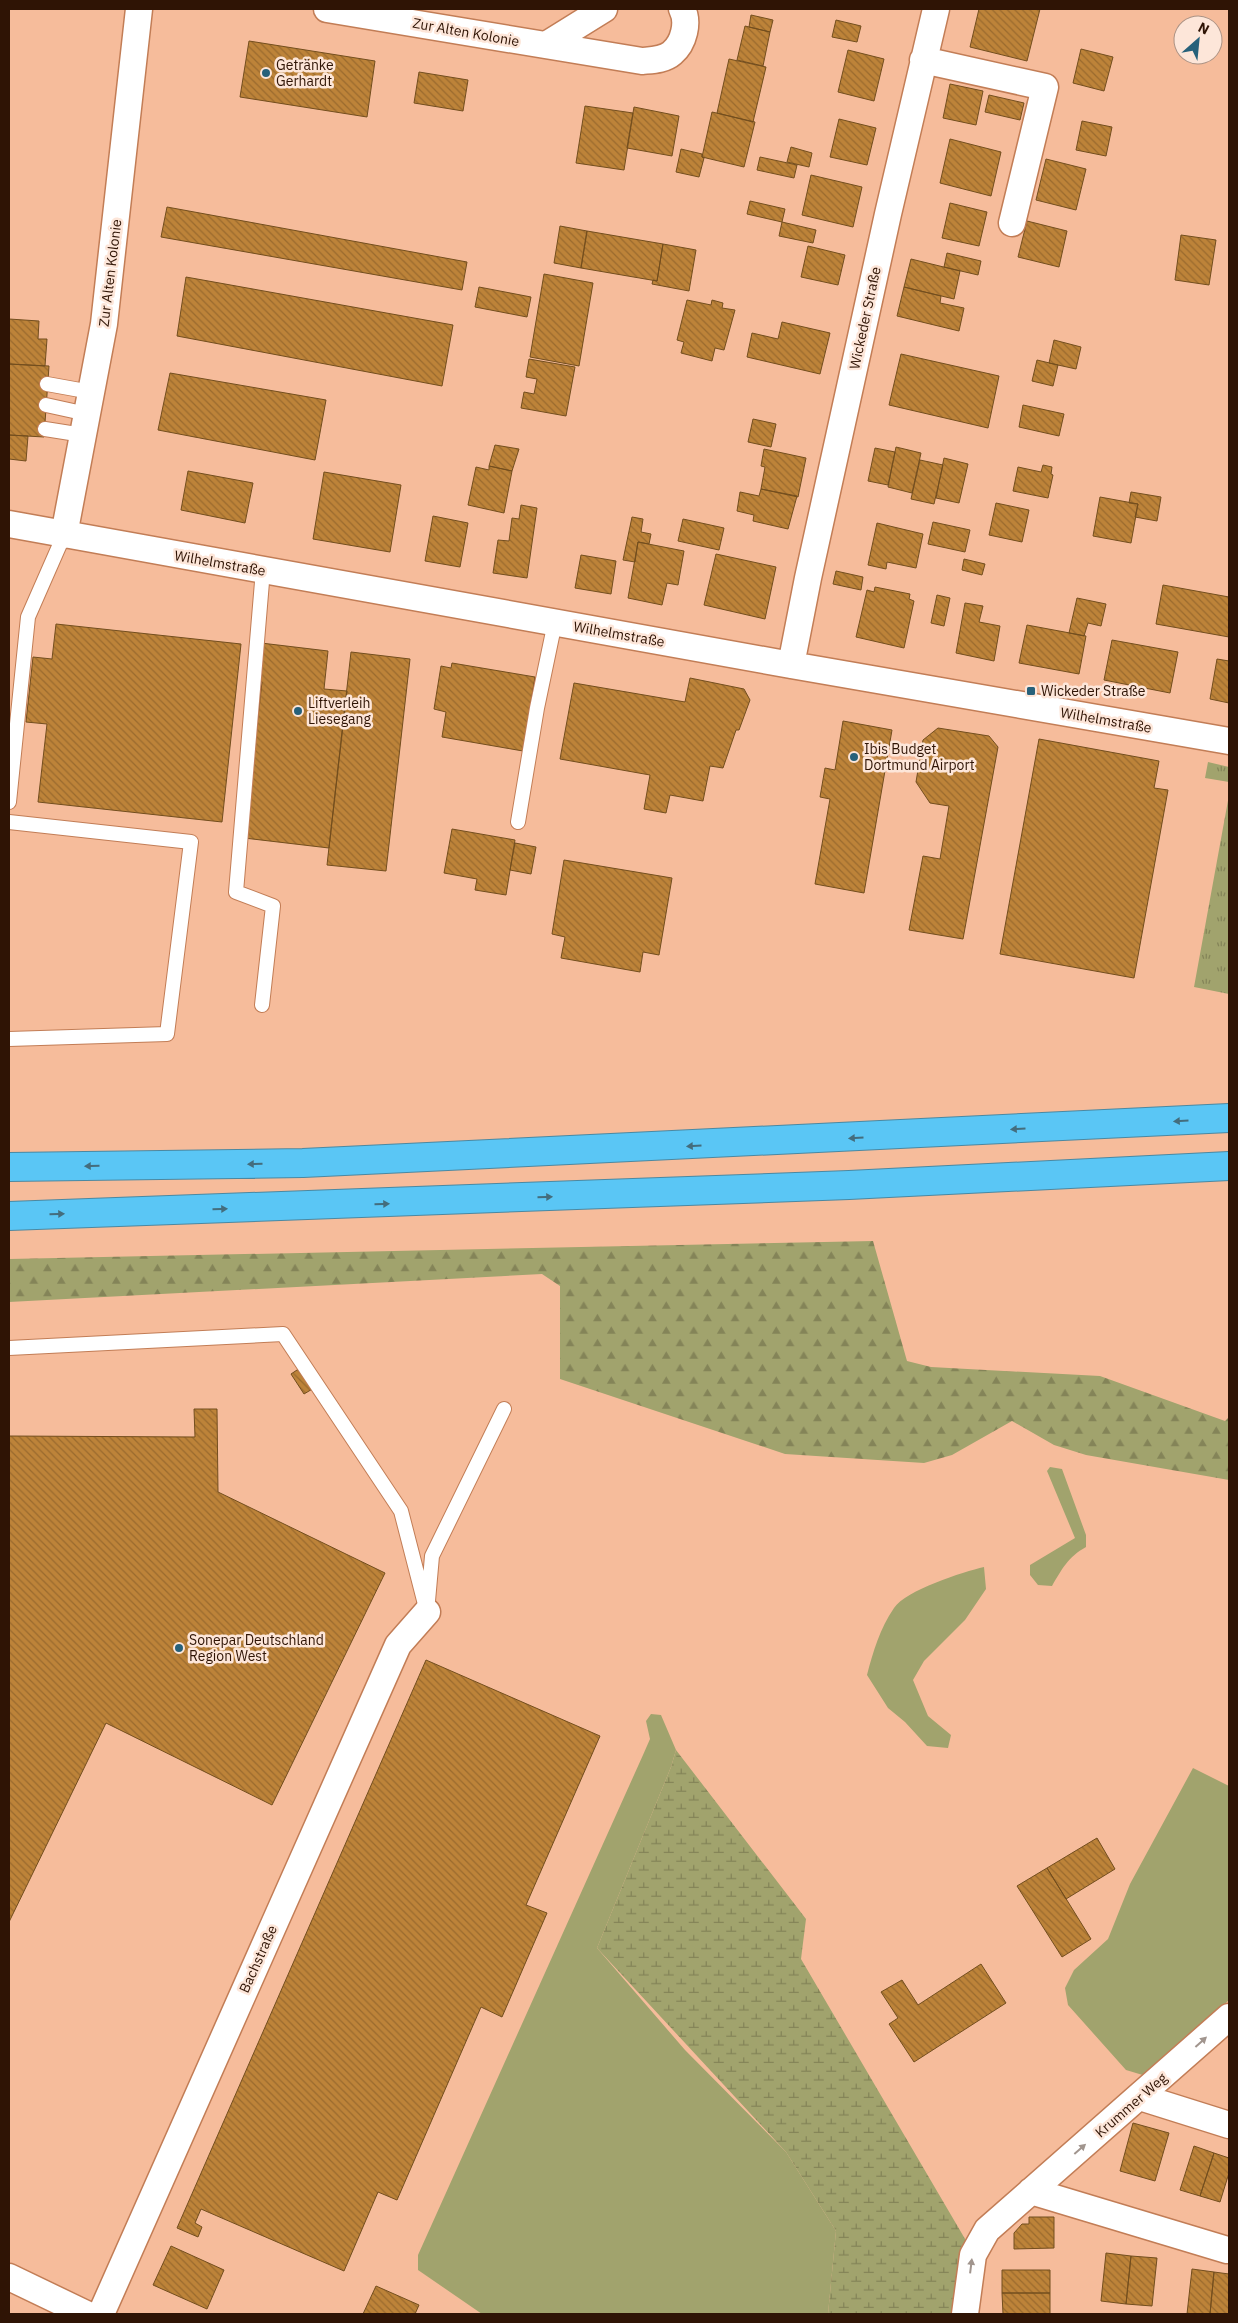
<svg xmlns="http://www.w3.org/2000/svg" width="1238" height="2323" font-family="'IBM Plex Sans',sans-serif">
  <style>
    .green { fill: #a1a36d }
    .forest { fill: url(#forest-firs) }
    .wetland { fill: url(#wetland-marsh) }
    .park { fill: url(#park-tufts) }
    .building { fill: url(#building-back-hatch); stroke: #734e1e }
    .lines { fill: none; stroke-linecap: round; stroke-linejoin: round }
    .lane-casing { stroke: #c27d56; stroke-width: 16 }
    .street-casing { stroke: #c27d56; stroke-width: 29 }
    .highway-casing { stroke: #4b88a1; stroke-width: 30 }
    .lane { stroke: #fff; stroke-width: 14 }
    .street { stroke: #fff; stroke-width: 26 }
    .highway { stroke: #5ac6f5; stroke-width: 28 }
    .oneway { fill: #446d7d }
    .oneway2 { fill: #a1958e }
    .poi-dot { fill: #27617a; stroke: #fde6d9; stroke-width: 2 }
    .labels { text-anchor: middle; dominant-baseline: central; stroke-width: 5; stroke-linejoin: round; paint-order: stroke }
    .street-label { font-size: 14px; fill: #2f1405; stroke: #fde6d9 }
    .poi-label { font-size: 14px; fill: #2f1405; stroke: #fde6d9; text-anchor: start }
  </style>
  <defs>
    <pattern id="forest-firs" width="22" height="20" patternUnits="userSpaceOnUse" patternTransform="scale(1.25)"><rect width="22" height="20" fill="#a1a36d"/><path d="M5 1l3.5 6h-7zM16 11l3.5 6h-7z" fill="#848458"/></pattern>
    <pattern id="wetland-marsh" width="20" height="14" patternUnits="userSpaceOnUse" patternTransform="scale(1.25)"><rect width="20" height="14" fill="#a1a36d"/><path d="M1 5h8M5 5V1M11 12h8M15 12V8" fill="none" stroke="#848458"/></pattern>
    <pattern id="park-tufts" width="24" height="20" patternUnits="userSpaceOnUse" patternTransform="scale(1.25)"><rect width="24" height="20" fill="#a1a36d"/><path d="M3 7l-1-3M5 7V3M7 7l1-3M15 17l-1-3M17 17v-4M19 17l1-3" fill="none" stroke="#848458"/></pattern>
    <pattern id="building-back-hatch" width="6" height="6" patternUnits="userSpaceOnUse" patternTransform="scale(1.25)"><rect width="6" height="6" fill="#bd8339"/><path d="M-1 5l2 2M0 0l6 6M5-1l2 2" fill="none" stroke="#9a6a2e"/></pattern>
  </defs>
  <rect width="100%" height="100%" fill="#f6bc9b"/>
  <path class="green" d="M1050,1467L1062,1469L1086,1535V1547C1068,1557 1062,1569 1052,1586L1038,1585L1030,1575V1565L1075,1538L1047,1471Z
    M984,1567L986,1589L965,1620L924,1661L913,1680L928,1716L951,1735L948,1748L927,1746L905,1722L888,1708L867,1675C873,1652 880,1628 894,1608C906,1590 963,1572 984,1567Z
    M651,1714L661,1715L676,1750L671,1767L597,1948L685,2050L786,2152L836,2231L828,2314H482L418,2270V2255L643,1755L650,1739L646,1721Z
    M1193,1768L1229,1786V2000L1146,2076L1126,2070L1068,2005L1065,1988L1074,1970L1108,1939L1130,1884Z"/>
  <path class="forest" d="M873,1241L907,1361L931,1367L1100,1376L1225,1421L1229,1417V1480L1086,1455L1054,1445L1012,1421L952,1455L924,1463L785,1454L560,1379V1286L542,1274L9,1302V1259Z"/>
  <path class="wetland" d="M676,1750L806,1919L801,1959L968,2244L954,2314H828L836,2231L786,2152L597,1948L671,1767Z"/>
  <path class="park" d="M1208,762L1229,767V782L1205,778Z
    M1229,795V994L1194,987Z"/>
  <path class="building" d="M979,9H1040L1027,61L970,47Z
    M751,15L773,20L770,32L749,27Z
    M836,20L861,26L857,42L832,37Z
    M745,26L770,32L763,66L737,60Z
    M249,41L375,61L367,117L240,97Z
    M1081,49L1113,57L1104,91L1073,83Z
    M848,50L884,59L874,101L838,92Z
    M729,59L766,67L753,122L717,113Z
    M419,72L468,80L463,111L414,103Z
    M950,84L983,91L976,125L943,118Z
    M989,95L1024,103L1020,120L985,112Z
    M585,106L633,113L624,170L576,163Z
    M634,107L679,116L672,156L627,148Z
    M712,112L755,122L744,167L702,157Z
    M839,119L876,128L867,165L830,157Z
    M1082,121L1112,127L1106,156L1076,150Z
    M950,139L1001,152L991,196L940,183Z
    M791,147L812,153L809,167L787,162Z
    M681,149L702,154V157L704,158L699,177L676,172Z
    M760,157L797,165L794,178L757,170Z
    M1046,159L1086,169L1076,210L1036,200Z
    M811,175L862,187L853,227L802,215Z
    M750,201L785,209L782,222L747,214Z
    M950,203L987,212L979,246L942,238Z
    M167,207L467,262L462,290L161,237Z
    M1027,221L1067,231L1059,267L1018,257Z
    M782,222L816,230L813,243L779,236Z
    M560,226L587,231L581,268L554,263Z
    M587,231L663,244L657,281L581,268Z
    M1181,235L1216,240L1209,285L1175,280Z
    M663,244L696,250L689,291L652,284L653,280L657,281Z
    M808,246L845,255L838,285L801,277Z
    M947,253L981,261L978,275L944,267Z
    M911,259L960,271L954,299L904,287Z
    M544,274L593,283L579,366L530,357Z
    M186,277L453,325L442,386L177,336Z
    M479,287L531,297L527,317L475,307Z
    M904,287L941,296L940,303L964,308L959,331L897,316Z
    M687,300L711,305L712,300L723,303L722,308L735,310L724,350L715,348L712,361L681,353L684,342L677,340Z
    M9,319L39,321L38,339H47L45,366L9,364Z
    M782,322L830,333L820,374L747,357L752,333L778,339Z
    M1054,340L1081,347L1076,369L1049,363Z
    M901,354L999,376L988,428L889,405Z
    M529,359L575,367L566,416L521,408L524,392L534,394L537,379L526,377Z
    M1037,360L1058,365L1053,386L1032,381Z
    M9,364L49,366L44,437L9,435Z
    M170,373L326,400L315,460L158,430Z
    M1023,405L1064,414L1059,436L1019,427Z
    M753,419L776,424L771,447L748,442Z
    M9,435L28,436L26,461L9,459Z
    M495,445L519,449L512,471L489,466Z
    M896,447L921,453L912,493L888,487Z
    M875,448L895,452L888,485L868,481Z
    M764,449L806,458L798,497L761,489L765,467L761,466Z
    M944,458L968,464L959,503L936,498Z
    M920,460L943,465L934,504L911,499Z
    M1043,465L1052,467L1051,474L1053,475L1048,498L1013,491L1018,467L1041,472Z
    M489,466L512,471L504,513L468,505L476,467L489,470Z
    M188,471L253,483L245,523L181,510Z
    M324,472L401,485L390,552L313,539Z
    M761,489L797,496L788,529L753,521L754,515L737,511L740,492L759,496Z
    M1131,492L1161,497L1157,521L1135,517L1138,504L1129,503Z
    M1100,497L1138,504L1131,543L1093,536Z
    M996,503L1029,510L1022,542L989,535Z
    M521,505L537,508L527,578L493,573L498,540L509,541L512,518L519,519Z
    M433,516L468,523L460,567L425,561Z
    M632,517L643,519L641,532L651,534L649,544L638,542L635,562L623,560Z
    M683,519L724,528L719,550L678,541Z
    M933,522L970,530L965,552L928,544Z
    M877,523L923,534L916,568L887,562L886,569L868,565Z
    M638,542L684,551L678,585L667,583L662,605L628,598Z
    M716,554L776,567L765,619L704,605Z
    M581,555L616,561L611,594L575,588Z
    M964,559L985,564L982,575L962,570Z
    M836,571L863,577L861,590L833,584Z
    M1163,585L1229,597V637L1156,624Z
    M875,587L910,594L909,599L914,601L904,648L856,637L867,590L874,592Z
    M937,595L950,598L944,626L931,623Z
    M1077,598L1106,604L1101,626L1088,623L1084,636L1069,633Z
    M965,603L983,606L979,622L1000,626L994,661L956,653Z
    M56,624L241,644L222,822L38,802L47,724L26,722L33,657L52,659Z
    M1027,625L1086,636L1079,674L1019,663Z
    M1112,640L1178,652L1170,693L1104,680Z
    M261,643L328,651L324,689L347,691L329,848L244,838L262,682L257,681Z
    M351,652L410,659L386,871L327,865Z
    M1217,659L1229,661V703L1210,699Z
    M452,663L535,677L523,751L442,737L446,712L434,709L441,666L451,668Z
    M690,678L744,689L750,700L739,730H736L723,768L710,766L703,801L670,795L666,813L644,809L650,775L560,759L574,683L685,702Z
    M843,721L892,730L864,893L815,884L830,799L820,797L825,768L835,770Z
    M938,728L989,736L998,747L963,939L909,930L923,856L940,859L949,806L930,803L916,782L923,740Z
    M1039,739L1159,761L1154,788L1168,790L1134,978L1000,954Z
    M452,829L515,840L506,895L475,890L477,879L444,873Z
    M515,843L536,847L531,874L510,870Z
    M564,860L672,878L659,955L643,952L640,972L561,958L565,937L552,934Z
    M300,1368L314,1388L304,1394L291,1374Z
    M194,1409H217L218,1492L385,1573L272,1805L106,1723L9,1922V1436L195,1437Z
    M426,1660L600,1736L526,1905L547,1913L502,2017L481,2007L397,2200L378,2192L344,2271L201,2209L195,2223L202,2227L198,2237L177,2228Z
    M1097,1838L1115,1869L1066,1899L1047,1868Z
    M1047,1868L1091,1939L1062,1957L1017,1886Z
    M981,1964L1006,2003L914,2062L889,2024L898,2018L881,1992L902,1980L918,2005Z
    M1133,2123L1169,2133L1155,2181L1120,2171Z
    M1194,2146L1214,2153L1200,2196L1180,2190Z
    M1214,2153L1229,2158V2173L1220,2202L1200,2196Z
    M1029,2217H1054V2248L1014,2249V2233L1022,2224H1029Z
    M171,2246L224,2270L207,2309L153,2285Z
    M1106,2253L1131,2256L1126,2304L1101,2301Z
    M1131,2256L1157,2258L1152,2306L1126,2304Z
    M1192,2269L1214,2272L1210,2314H1187Z
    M1002,2270H1050V2293H1002Z
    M1214,2272L1229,2274V2314H1210Z
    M376,2286L419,2305L415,2314H363Z
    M1002,2293H1050V2314H1003Z"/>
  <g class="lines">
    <g class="lane-casing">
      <path id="lane" d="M47,384L91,392
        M46,405L87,414
        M45,429L83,435
        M9,802L28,617L64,535
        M9,822L191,842L167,1034L9,1039
        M518,822L537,708L555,622
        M262,1005L273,906L236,892L263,570
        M9,1348L283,1334L401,1511L427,1612
        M428,1601L432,1556L504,1409"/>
    </g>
    <g class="street-casing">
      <path id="street" d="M327,9L642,61C652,60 664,60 672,53C684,43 689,22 682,9
        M546,45L604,9
        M923,60L1045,87L1012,223
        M9,524L791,665L1229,741
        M64,535L104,324L139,9
        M791,665L808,578L888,214L936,9
        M1140,2097L1229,2125
        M1031,2191L1227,2250
        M9,2277L86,2314
        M101,2314L398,1645L427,1612
        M965,2314L973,2255L987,2230L1229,2017"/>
    </g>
    <g class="highway-casing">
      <path id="highway" d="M9,1167L303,1163L1229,1118
        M9,1216L849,1185L1229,1166"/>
    </g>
    <use href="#lane" class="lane"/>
    <use href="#street" class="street"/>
    <use href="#highway" class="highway"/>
  </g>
  <defs><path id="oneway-solid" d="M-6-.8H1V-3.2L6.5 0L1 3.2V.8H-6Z" transform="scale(1.25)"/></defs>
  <g class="oneway">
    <use href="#oneway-solid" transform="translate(1181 1121) rotate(177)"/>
    <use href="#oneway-solid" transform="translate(1018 1129) rotate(177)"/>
    <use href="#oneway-solid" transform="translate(856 1138) rotate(177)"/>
    <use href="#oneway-solid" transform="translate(694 1146) rotate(177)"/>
    <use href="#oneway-solid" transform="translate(255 1164) rotate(179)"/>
    <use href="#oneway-solid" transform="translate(92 1166) rotate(179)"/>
    <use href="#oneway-solid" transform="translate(545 1197) rotate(-2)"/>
    <use href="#oneway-solid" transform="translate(382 1204) rotate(-2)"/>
    <use href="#oneway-solid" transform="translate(220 1209) rotate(-2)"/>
    <use href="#oneway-solid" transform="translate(57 1214) rotate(-2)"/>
  </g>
  <g class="oneway2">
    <use href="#oneway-solid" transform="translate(1201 2042) rotate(-42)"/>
    <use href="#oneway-solid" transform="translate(1080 2149) rotate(-41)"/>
    <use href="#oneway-solid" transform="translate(971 2266) rotate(-83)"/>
  </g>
  <g class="poi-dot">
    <circle cx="266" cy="73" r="5"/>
    <rect x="1026" y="686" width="10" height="10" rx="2.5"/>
    <circle cx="298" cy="711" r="5"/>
    <circle cx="854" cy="757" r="5"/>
    <circle cx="179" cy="1648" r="5"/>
  </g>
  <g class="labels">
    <g class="street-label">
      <text transform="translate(466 32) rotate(10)">Zur Alten Kolonie</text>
      <text transform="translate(110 273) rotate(-83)">Zur Alten Kolonie</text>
      <text transform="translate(865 318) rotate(-78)">Wickeder Straße</text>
      <text transform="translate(220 563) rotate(10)">Wilhelmstraße</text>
      <text transform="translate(619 634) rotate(10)">Wilhelmstraße</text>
      <text transform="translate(1106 720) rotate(10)">Wilhelmstraße</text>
      <text transform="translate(258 1959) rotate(-66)">Bachstraße</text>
      <text transform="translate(1131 2105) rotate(-41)">Krummer Weg</text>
    </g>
    <g class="poi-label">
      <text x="276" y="65">Getränke<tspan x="276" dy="16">Gerhardt</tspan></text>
      <text x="1041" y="691">Wickeder Straße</text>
      <text x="308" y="703">Liftverleih<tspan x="308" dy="16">Liesegang</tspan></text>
      <text x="864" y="749">Ibis Budget<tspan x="864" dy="16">Dortmund Airport</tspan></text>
      <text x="189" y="1640">Sonepar Deutschland<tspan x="189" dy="16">Region West</tspan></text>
    </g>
  </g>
  <rect width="1238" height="2323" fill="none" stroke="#2f1405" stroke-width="20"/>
  <g transform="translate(1198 40) rotate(27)"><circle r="24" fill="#fde6d9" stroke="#ab9284"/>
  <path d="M0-4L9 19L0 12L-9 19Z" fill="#27617a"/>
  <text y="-8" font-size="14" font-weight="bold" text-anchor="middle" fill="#2f1405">N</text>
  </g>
</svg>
